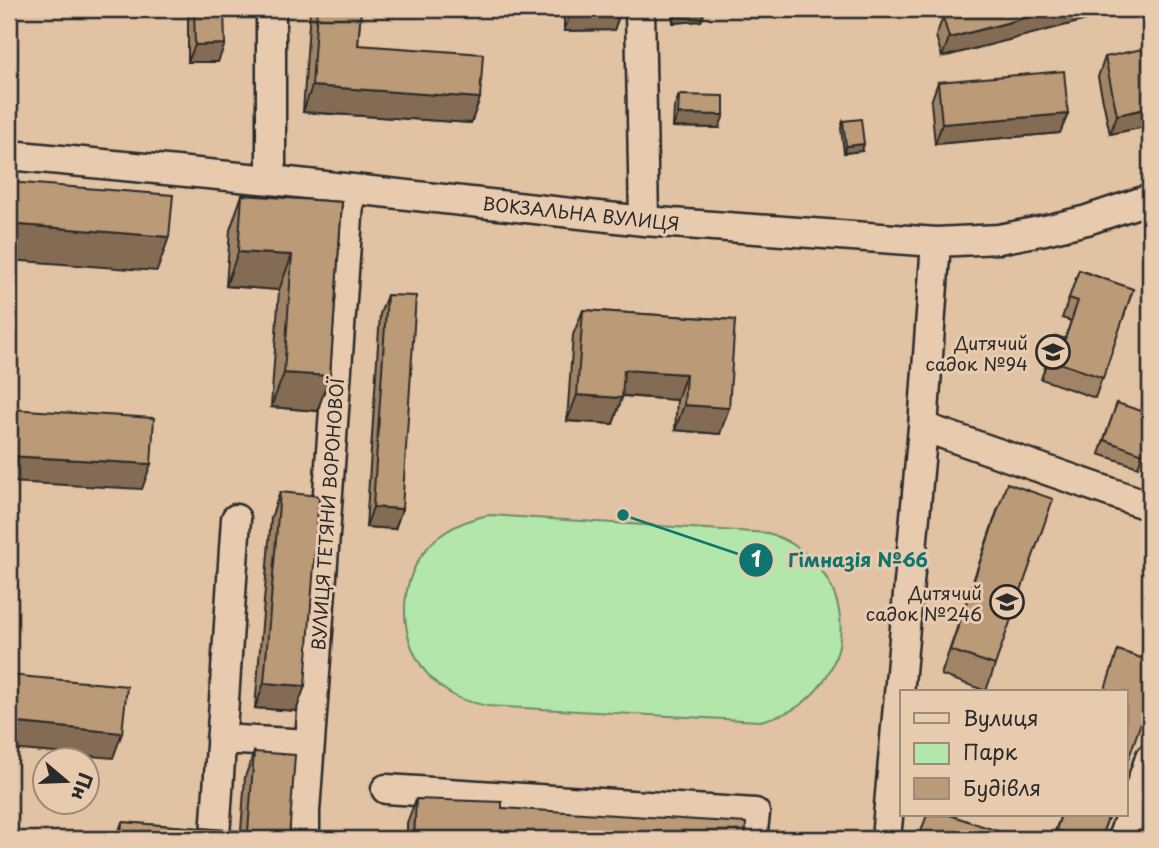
<svg xmlns="http://www.w3.org/2000/svg" width="1159" height="848" font-family="'Playpen Sans',sans-serif">
  <style>
    .green { fill: #b2e7a9; stroke: #6e896a; stroke-width: 2 }
    .lines { fill: none; stroke-linecap: round; stroke-linejoin: round }
    .minor-casing { stroke: #2b2b2b; stroke-width: 33 }
    .minor { stroke: #e8cbaf; stroke-width: 28 }
    .wall { fill: #a18466; stroke: #2b2b2b; stroke-width: 2 }
    .shaded-wall { fill: #836c53; stroke: #2b2b2b; stroke-width: 2 }
    .building { fill: #bb9a77; stroke: #2b2b2b; stroke-width: 2 }
    .labels { text-anchor: middle; dominant-baseline: central; stroke-width: 6; stroke-linejoin: round; paint-order: stroke }
    .street-label { font-size: 18px; fill: #2b2b2b; stroke: #e8cbaf }
    .poi-label { font-size: 18px; fill: #2b2b2b; stroke: #e8cbaf; text-anchor: end }
    .leader { fill: none; stroke: #0f766e; stroke-width: 2.5 }
    .callout-dot { fill: #0f766e; stroke: #e8cbaf; stroke-width: 2.5 }
    .mark-label { font-size: 21px; text-anchor: middle; font-weight: bold; fill: #fff }
    .callout-label { font-size: 19px; text-anchor: middle; font-weight: bold; fill: #0f766e; stroke: #e8cbaf; stroke-width: 6; stroke-linejoin: round; paint-order: stroke }
  </style>
  <rect width="100%" height="100%" fill="#e1c2a2"/>
  <filter id="ink" filterUnits="userSpaceOnUse"><feTurbulence type="fractalNoise" baseFrequency=".0143" numOctaves="2"/><feDisplacementMap in="SourceGraphic" scale="14" xChannelSelector="R" yChannelSelector="G"/><feConvolveMatrix kernelMatrix="1 2 1 2 8 2 1 2 1" color-interpolation-filters="sRGB"/></filter>
  <g filter="url(#ink)">
    <path class="green" d="M489,515L768,533C846,558 868,654 800,705C788,714 774,717 760,721L488,706C474,703 460,700 448,692C396,659 390,580 436,539C452,526 469,519 489,515Z"/>
    <g class="lines">
      <g class="minor-casing">
        <path id="minor" d="M271,9V180
          M640,9L644,221
          M9,155L271,180L644,221L936,242L999,239L1045,230L1087,220L1150,199
          M923,427L1147,505
          M221,739L310,744
          M386,789L755,813L752,839
          M215,836L236,519
          M305,839V811L350,189
          M886,839L923,427L936,242
          M1122,839L1150,758"/>
      </g>
      <use href="#minor" class="minor"/>
    </g>
    <path class="wall" d="M188,9H224L218,62H188Z
      M310,9H361L358,45L480,98L471,123L303,112Z
      M564,9H619V16L614,30L564,31Z
      M672,9H703L704,14L701,21L673,23Z
      M974,9H1129L942,57L936,36L943,17Z
      M1105,57L1150,62V126L1110,134L1098,77Z
      M938,82L1060,133L935,144L931,102Z
      M679,95L719,128L673,127L674,108Z
      M843,121L862,151L844,153L841,128Z
      M242,195L342,202L330,376L317,411L271,407L279,290L226,286L230,230Z
      M1079,270L1133,289L1095,398L1041,379L1056,336L1065,339L1071,321L1062,318Z
      M387,295L402,509L395,529L366,527L380,314Z
      M583,310L735,320L720,434L675,430L677,400L622,396L613,424L567,421L573,335Z
      M1117,403L1150,432L1138,467L1099,454Z
      M280,492L296,711L255,708L271,518Z
      M998,508L995,665L986,691L941,675Z
      M254,752L289,839H116L122,822L241,831L245,777Z
      M416,799L502,808L745,839H407V823Z
      M1061,815H1109L1100,839H1052Z"/>
    <path class="shaded-wall" d="M1060,9H1129L942,57L949,38Z
      M704,14L701,21L673,23L675,16Z
      M619,16L614,30L564,31L569,17Z
      M225,44L218,62H188L195,45Z
      M312,86L480,98L471,123L303,112Z
      M1150,108V126L1110,134L1117,115Z
      M678,114L724,115L719,128L673,127Z
      M1068,114L1060,133L935,144L942,124Z
      M864,144L862,151L844,153L846,146Z
      M9,224L169,237L157,271L9,260Z
      M238,252L292,255L279,290L226,286Z
      M624,370L686,374L677,400L615,395Z
      M284,373L330,376L317,411L271,407Z
      M577,395L622,398L613,424L567,421Z
      M684,405L729,408L720,434L675,430Z
      M9,456L151,464L142,489L9,482Z
      M373,507L402,509L395,529L366,527Z
      M264,683L305,686L296,711L255,708Z
      M9,722L122,733L113,758L9,749Z"/>
    <path class="building" d="M194,9H224L225,44L195,45Z
      M317,9H361L358,45L483,54L480,98L312,86Z
      M569,9H619V16L569,17Z
      M675,9H703L704,14L675,16Z
      M974,9H1060L949,38L943,17Z
      M1147,48L1150,62V108L1117,115L1105,57Z
      M1064,71L1068,114L942,124L938,82Z
      M679,95L724,96V115L678,114Z
      M861,119L864,144L846,146L843,121Z
      M9,182L173,195L169,237L9,224Z
      M242,195L342,202L330,376L284,373L292,255L238,252Z
      M1079,270L1133,289L1103,378L1048,359L1056,336L1065,339L1078,301L1069,298Z
      M387,295L416,296L402,509L373,507Z
      M583,310L735,320L729,408L684,405L686,374L624,370L622,398L577,395Z
      M1117,403L1150,414V432L1143,454L1104,440Z
      M9,409L154,418L151,464L9,456Z
      M1007,483L1053,499L995,665L950,650Z
      M280,492L319,496L305,686L264,683Z
      M1118,650L1150,661V696L1126,766V692H1104Z
      M9,675L127,686L122,733L9,722Z
      M254,752L295,755L289,839H121L122,822L248,832Z
      M416,799L502,802V808L746,823L745,839H414Z
      M927,815H950L1021,839H918Z
      M1061,815H1109L1100,839H1081L1056,830Z
      M349,835L375,837L374,839H348Z"/>
  </g>
  <defs>
    <g id="school-ring" transform="scale(1.75)"><circle r="9.5" fill="#e8cbaf" stroke="#2b2b2b" stroke-width="1.5"/><path d="M0-5L7-2L0 1L-7-2ZM-4 1L0 2.5L4 1V4Q0 6-4 4Z" fill="#2b2b2b"/></g>
  </defs>
  <g fill-rule="evenodd">
    <use href="#school-ring" x="1053" y="352"/>
    <use href="#school-ring" x="1007" y="602"/>
  </g>
  <g class="labels">
    <g class="street-label">
      <text transform="translate(581 213) rotate(6)">ВОКЗАЛЬНА ВУЛИЦЯ</text>
      <text transform="translate(327 514) rotate(-86)">ВУЛИЦЯ ТЕТЯНИ ВОРОНОВОЇ</text>
    </g>
    <g class="poi-label">
      <text x="1028" y="342">Дитячий<tspan x="1028" dy="21">садок №94</tspan></text>
      <text x="982" y="592">Дитячий<tspan x="982" dy="21">садок №246</tspan></text>
    </g>
  </g>
  <path class="leader" d="M623 515L756 560"/>
  <g class="callout-dot">
    <circle cx="623" cy="515" r="7"/>
    <circle cx="756" cy="560" r="18"/>
  </g>
  <g class="mark-label">
    <text x="756" y="567">1</text>
  </g>
  <g class="callout-label">
    <text x="858" y="567">Гімназія №66</text>
  </g>
  <rect width="1159" height="848" fill="none" stroke="#e8cbaf" stroke-width="35"/>
  <rect x="18" y="18" width="1124" height="813" fill="none" stroke="#2b2b2b" stroke-width="2.5" filter="url(#ink)"/>
  <rect x="900" y="690" width="228" height="126" fill="#e8cbaf" stroke="#9c8b7a" stroke-width="2"/>
  <rect x="914" y="713" width="35" height="10" fill="#e8cbaf" stroke="#9c8b7a" stroke-width="2"/>
  <text x="963" y="726" font-size="21" fill="#2b2b2b">Вулиця</text>
  <rect x="914" y="743" width="35" height="21" fill="#b2e7a9" stroke="#9c8b7a" stroke-width="2"/>
  <text x="963" y="760" font-size="21" fill="#2b2b2b">Парк</text>
  <rect x="914" y="778" width="35" height="21" fill="#bb9a77" stroke="#9c8b7a" stroke-width="2"/>
  <text x="963" y="796" font-size="21" fill="#2b2b2b">Будівля</text>
  <g transform="translate(66 781) rotate(109)"><circle r="33" fill="#e8cbaf" stroke="#9c8b7a" stroke-width="2"/>
  <path d="M0-5L12 26L0 18L-12 26Z" fill="#2b2b2b"/>
  <text y="-10" font-size="19" font-weight="bold" text-anchor="middle" fill="#2b2b2b">Пн</text>
  </g>
</svg>
